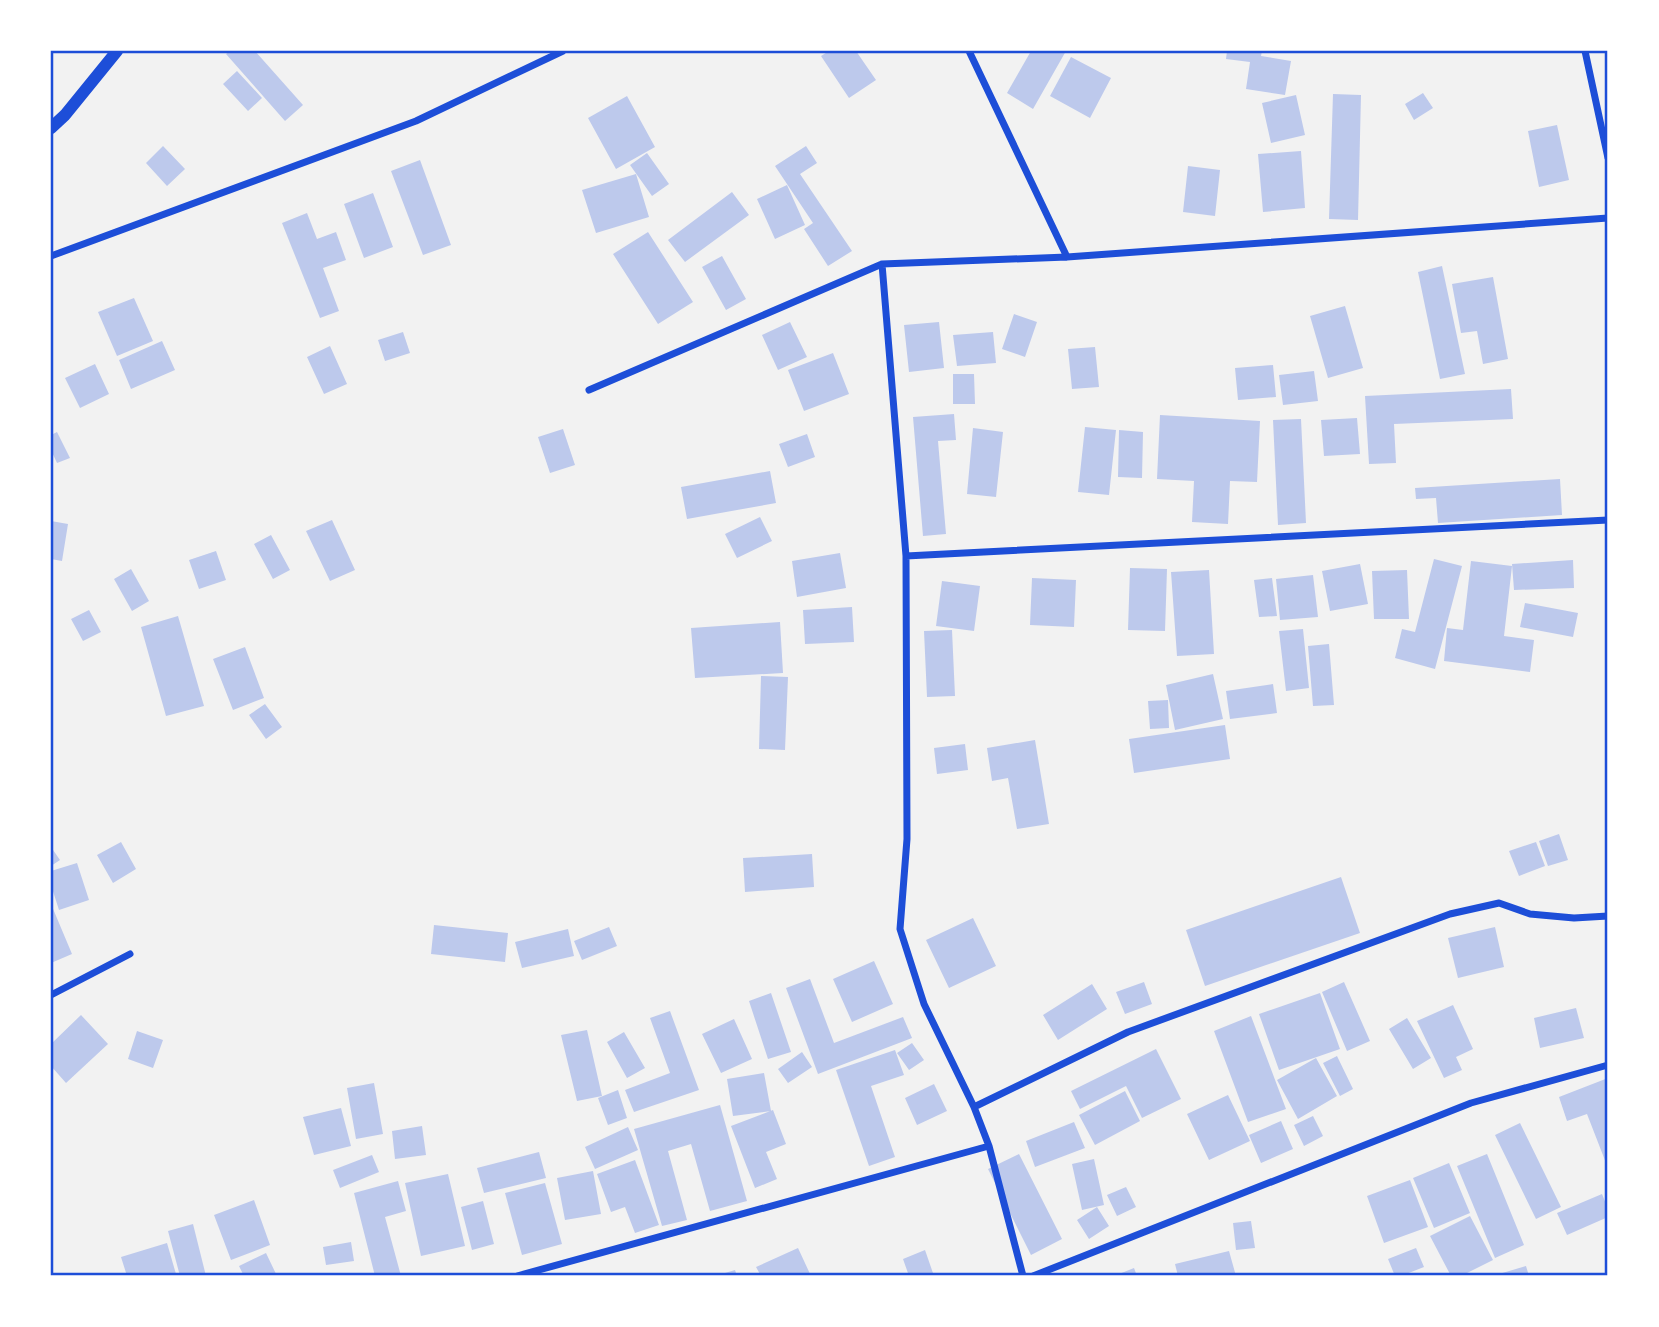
<svg xmlns="http://www.w3.org/2000/svg" width="1659" height="1327" font-family="Helvetica,sans-serif">
  <style>
    .building { fill: #bdc9ec }
    .lines { fill: none; stroke-linecap: round; stroke-linejoin: round }
    .minor { stroke: #1d4ed8; stroke-width: 7 }
    .tertiary { stroke: #1d4ed8; stroke-width: 12 }
    .neatline { fill: none; stroke: #1d4ed8; stroke-width: 2.5 }
  </style>
  <rect width="100%" height="100%" fill="#f2f2f2"/>
  <path class="building" d="M230,51H255L303,105L285,121L226,54Z
    M829,51H856L876,80L849,98L821,56Z
    M1031,51H1066L1033,109L1007,93Z
    M1227,51H1262L1261,56L1291,61L1285,95L1246,89L1250,62L1226,59Z
    M1071,57L1111,78L1090,118L1050,96Z
    M237,71L262,98L248,111L223,84Z
    M1423,93L1433,108L1414,120L1405,104Z
    M1333,94L1361,95L1358,220L1329,219Z
    M1296,95L1305,135L1271,143L1262,103Z
    M627,96L655,147L616,169L588,118Z
    M1557,125L1569,180L1539,187L1528,131Z
    M163,146L185,169L167,186L146,163Z
    M806,146L817,163L800,174L852,251L828,266L804,229L813,223L775,166Z
    M1301,151L1305,208L1263,212L1258,154Z
    M647,153L669,184L652,196L630,165Z
    M420,160L451,245L423,255L391,171Z
    M1188,166L1220,170L1215,216L1183,212Z
    M636,174L649,217L596,233L582,190Z
    M787,185L805,225L775,239L757,199Z
    M732,192L749,215L685,262L668,240Z
    M373,193L393,247L364,258L344,204Z
    M307,213L317,239L336,232L346,260L323,268L339,311L320,318L282,223Z
    M648,232L693,302L658,324L613,254Z
    M722,256L746,299L726,310L702,267Z
    M1442,266L1465,374L1440,379L1418,272Z
    M1493,277L1508,359L1483,364L1477,331L1461,333L1452,284Z
    M134,298L153,341L117,356L98,312Z
    M1345,306L1363,368L1328,378L1310,316Z
    M1014,314L1037,322L1025,357L1002,349Z
    M790,322L807,357L778,370L762,335Z
    M939,322L944,368L909,372L904,325Z
    M403,332L410,353L385,361L378,340Z
    M993,332L996,363L957,366L953,335Z
    M162,341L175,370L131,389L119,360Z
    M330,346L347,384L324,394L307,357Z
    M1095,347L1099,387L1072,389L1068,349Z
    M833,353L849,394L804,411L788,370Z
    M95,364L109,394L80,408L65,378Z
    M1273,365L1276,397L1238,400L1235,368Z
    M1314,371L1318,401L1283,405L1279,375Z
    M953,374H974L975,404H953Z
    M1511,389L1513,419L1394,424L1396,463L1369,464L1365,396Z
    M954,414L956,440L938,441L946,534L923,536L913,417Z
    M1160,415L1260,421L1257,482L1230,481L1228,524L1192,522L1194,481L1157,479Z
    M1357,418L1360,454L1324,456L1321,420Z
    M1301,419L1306,523L1278,525L1273,420Z
    M1085,427L1116,430L1109,495L1078,492Z
    M973,428L1003,432L996,497L967,494Z
    M563,429L575,465L550,473L538,437Z
    M1119,430L1143,432L1142,478L1118,477Z
    M57,432L70,458L57,463L51,450V435Z
    M807,434L815,457L788,467L779,444Z
    M770,471L776,503L687,519L681,487Z
    M1560,479L1562,515L1438,523L1436,498L1416,499L1415,488Z
    M760,517L772,541L737,558L725,534Z
    M332,520L355,570L330,581L306,531Z
    M51,521L68,524L62,561L51,559Z
    M271,535L290,570L273,579L254,544Z
    M216,551L226,580L199,589L189,560Z
    M840,553L846,588L797,597L792,561Z
    M1434,559L1462,566L1435,669L1395,658L1402,629L1415,632Z
    M1573,560L1574,588L1514,590L1512,564Z
    M1471,561L1512,566L1504,636L1534,640L1530,672L1444,661L1447,628L1463,630Z
    M1360,564L1368,604L1330,611L1322,571Z
    M1130,568L1167,569L1165,631L1128,630Z
    M131,569L149,601L132,611L114,579Z
    M1209,570L1214,654L1177,656L1171,572Z
    M1407,570L1409,619H1374L1372,571Z
    M1313,575L1318,617L1280,620L1276,579Z
    M1032,578L1076,580L1074,627L1030,625Z
    M1272,578L1277,616L1259,617L1254,580Z
    M942,581L980,586L974,631L936,626Z
    M1525,603L1578,613L1573,637L1520,627Z
    M852,607L854,642L805,644L803,610Z
    M89,610L101,632L83,641L71,619Z
    M178,616L204,706L166,716L141,627Z
    M780,622L783,673L695,678L691,628Z
    M1303,629L1309,688L1286,691L1279,631Z
    M952,630L955,696L927,697L924,631Z
    M1329,644L1334,705L1313,706L1308,646Z
    M245,647L264,698L233,710L213,659Z
    M1213,674L1223,719L1175,730L1166,685Z
    M761,676L788,677L785,750L759,749Z
    M1273,684L1277,713L1230,719L1226,691Z
    M1168,700L1169,728L1150,729L1148,701Z
    M265,704L282,727L266,739L249,715Z
    M1225,725L1230,759L1134,773L1129,739Z
    M1035,740L1049,824L1017,829L1008,778L992,781L987,748Z
    M965,744L968,770L937,774L934,748Z
    M1559,834L1568,860L1548,866L1539,841Z
    M121,842L136,869L113,883L97,855Z
    M1536,842L1545,866L1519,876L1509,851Z
    M51,847L60,860L51,866Z
    M812,854L814,887L745,892L743,858Z
    M77,863L89,900L59,910L51,885V871Z
    M1341,877L1360,933L1205,986L1186,930Z
    M51,904L72,954L51,963Z
    M973,918L996,966L949,988L926,940Z
    M434,925L508,933L505,962L431,954Z
    M609,927L617,946L582,960L574,941Z
    M1495,927L1504,967L1458,978L1448,938Z
    M568,929L574,956L522,968L515,942Z
    M874,961L893,1004L852,1022L833,979Z
    M810,979L834,1043L903,1017L912,1038L818,1074L786,988Z
    M1144,982L1152,1004L1125,1014L1116,992Z
    M1344,982L1370,1041L1347,1051L1322,992Z
    M1092,984L1107,1009L1058,1040L1043,1015Z
    M771,993L791,1052L768,1059L749,1001Z
    M1320,993L1340,1049L1279,1070L1259,1014Z
    M1453,1005L1473,1049L1456,1057L1462,1070L1444,1078L1417,1021Z
    M1576,1008L1584,1038L1540,1048L1534,1018Z
    M670,1011L699,1090L634,1112L625,1090L670,1073L650,1018Z
    M81,1015L108,1044L66,1083L51,1066V1044Z
    M1251,1016L1286,1109L1248,1122L1214,1031Z
    M1407,1018L1431,1058L1413,1069L1389,1029Z
    M734,1019L752,1059L721,1073L702,1034Z
    M587,1030L602,1096L577,1101L561,1035Z
    M137,1031L163,1040L153,1068L128,1059Z
    M624,1032L645,1068L627,1078L607,1042Z
    M912,1043L924,1060L909,1070L897,1053Z
    M1156,1049L1181,1099L1142,1118L1126,1086L1080,1109L1071,1091Z
    M895,1050L904,1075L871,1086L895,1157L869,1166L836,1070Z
    M802,1052L812,1067L788,1083L778,1069Z
    M1337,1056L1353,1089L1340,1096L1323,1063Z
    M1316,1058L1337,1096L1298,1119L1277,1080Z
    M764,1073L771,1111L733,1116L727,1079Z
    M1608,1078V1162L1606,1163L1587,1114L1567,1121L1559,1097Z
    M374,1083L383,1134L356,1139L347,1088Z
    M934,1084L947,1111L917,1125L905,1098Z
    M618,1090L627,1118L608,1125L598,1098Z
    M1125,1091L1140,1121L1095,1145L1079,1115Z
    M1228,1095L1250,1141L1209,1160L1187,1114Z
    M720,1105L747,1201L710,1211L691,1144L668,1151L687,1220L662,1226L634,1129Z
    M341,1108L351,1146L314,1155L303,1117Z
    M773,1110L786,1144L766,1152L777,1179L755,1188L731,1126Z
    M1313,1116L1323,1136L1304,1146L1294,1125Z
    M1281,1121L1293,1149L1261,1163L1249,1135Z
    M1074,1122L1085,1148L1035,1167L1026,1141Z
    M1520,1123L1561,1207L1536,1219L1495,1135Z
    M422,1126L426,1155L395,1159L392,1131Z
    M628,1127L638,1150L595,1169L585,1147Z
    M539,1152L546,1178L484,1193L477,1168Z
    M1019,1154L1062,1239L1031,1255L988,1169Z
    M1487,1154L1524,1245L1495,1258L1457,1166Z
    M372,1155L379,1172L340,1188L333,1170Z
    M1094,1159L1104,1205L1082,1210L1072,1164Z
    M635,1160L659,1225L635,1233L625,1207L611,1212L597,1174Z
    M1449,1163L1470,1213L1434,1228L1413,1178Z
    M593,1171L601,1214L565,1220L557,1178Z
    M448,1174L465,1246L421,1256L405,1183Z
    M1410,1180L1428,1227L1384,1243L1367,1196Z
    M398,1181L406,1211L385,1217L401,1276H375L354,1193Z
    M545,1183L562,1244L522,1255L505,1193Z
    M1126,1187L1136,1207L1117,1216L1107,1195Z
    M1602,1194L1608,1209V1217L1567,1235L1557,1213Z
    M254,1200L270,1245L231,1260L214,1215Z
    M483,1201L494,1244L472,1250L461,1207Z
    M1097,1207L1109,1226L1089,1239L1077,1220Z
    M1470,1216L1493,1260L1461,1276H1451L1430,1236Z
    M1251,1221L1255,1248L1236,1250L1233,1223Z
    M193,1224L206,1276H180L168,1231Z
    M351,1242L354,1261L326,1265L323,1247Z
    M167,1243L176,1274L168,1276H127L121,1257Z
    M798,1248L811,1276H761L756,1267Z
    M1416,1248L1424,1267L1401,1276H1395L1388,1259Z
    M925,1250L934,1276H909L903,1259Z
    M1229,1251L1236,1276H1178L1175,1264Z
    M266,1253L277,1276H244L239,1266Z
    M1526,1266L1529,1276H1500L1499,1274Z
    M1134,1268L1137,1276H1114Z
    M735,1270L737,1276H715Z"/>
  <g class="lines">
    <path class="minor" d="M969,51L1067,257
      M1585,51L1608,158
      M51,256L416,121L563,51
      M882,264L906,556L907,839L900,929L924,1004L974,1107L989,1146L1023,1276
      M589,390L882,264L1067,257L1608,218
      M906,556L1608,520
      M51,995L130,954
      M974,1107L1128,1032L1450,914L1499,903L1530,914L1574,918L1608,916
      M517,1276L989,1146
      M1033,1276L1471,1103L1608,1065"/>
    <path class="tertiary" d="M51,128L65,115L117,51"/>
  </g>
  <rect width="1659" height="1327" fill="none" stroke="#ffffff" stroke-width="105"/>
  <rect x="52" y="52" width="1554" height="1222" class="neatline"/>
</svg>
